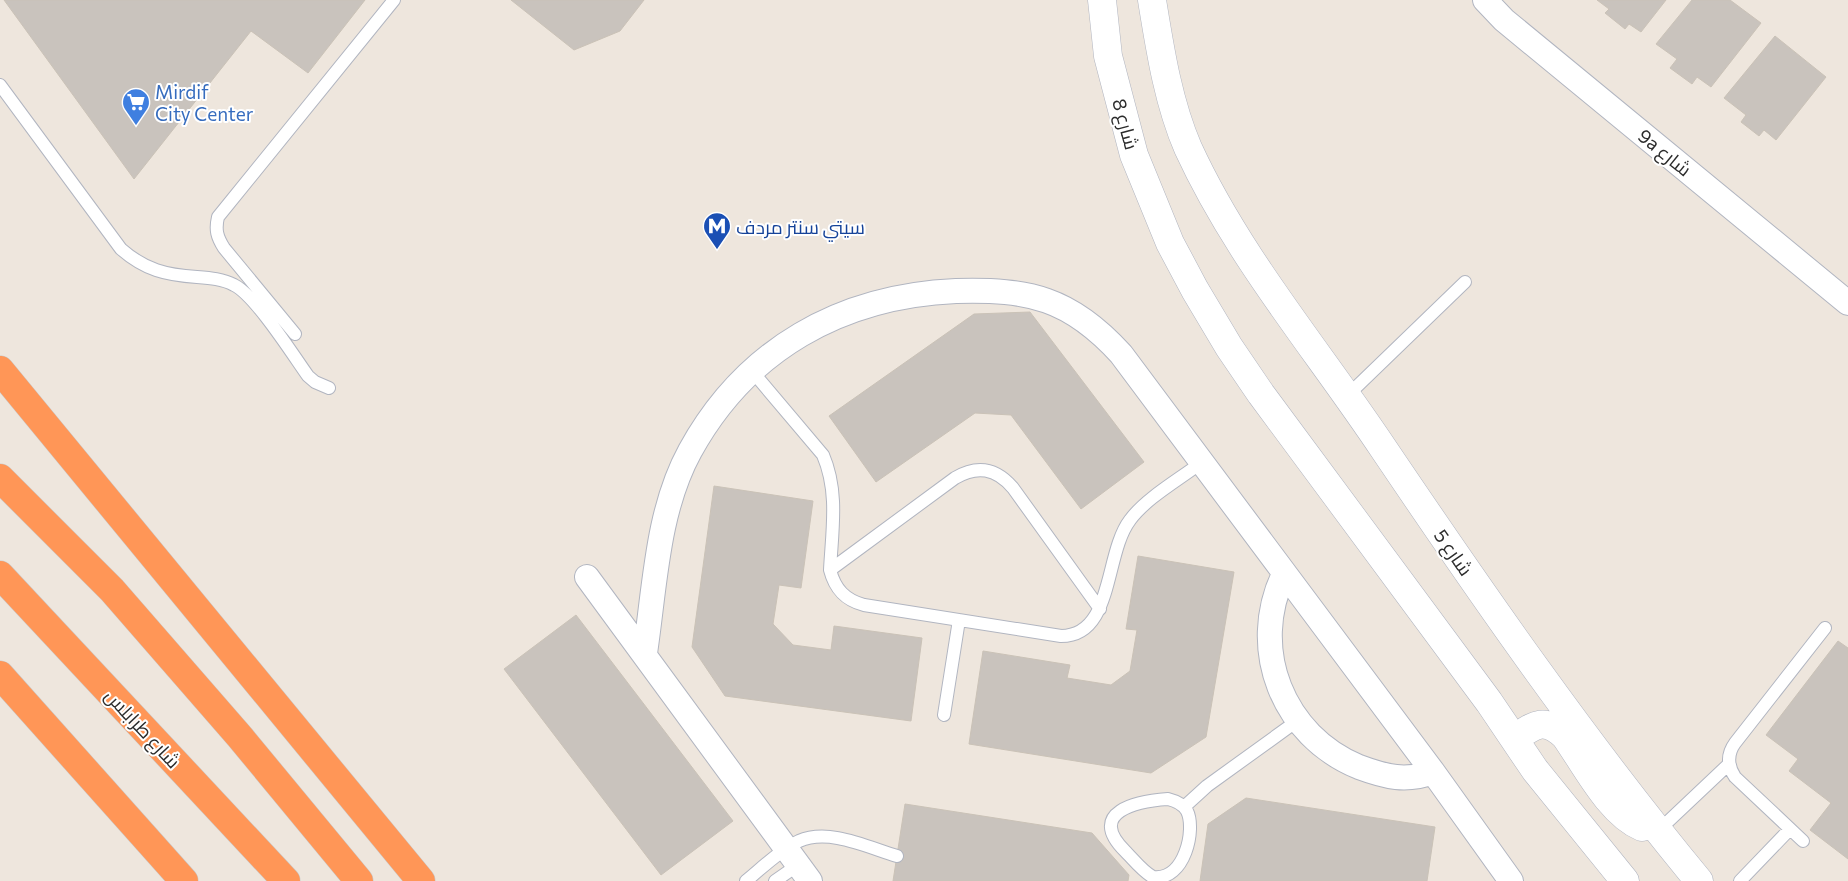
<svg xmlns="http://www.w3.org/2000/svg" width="1848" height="881" font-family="Commissioner,Cairo,sans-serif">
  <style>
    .building { fill: #c9c3bd; stroke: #cac2b7 }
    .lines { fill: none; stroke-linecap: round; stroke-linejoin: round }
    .lane-casing { stroke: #b1b5c0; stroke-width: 14 }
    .street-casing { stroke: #b1b5c0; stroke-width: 26 }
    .secondary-casing { stroke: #b1b5c0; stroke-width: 29 }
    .highway-casing { stroke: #c8c8c8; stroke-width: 29 }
    .lane { stroke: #fff; stroke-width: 12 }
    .street { stroke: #fff; stroke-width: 24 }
    .secondary { stroke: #fff; stroke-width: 28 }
    .highway { stroke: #ff9657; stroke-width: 28 }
    .labels { text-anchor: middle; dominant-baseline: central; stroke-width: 4; stroke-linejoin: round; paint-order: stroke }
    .shop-label { font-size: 19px; fill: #366cbe; stroke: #fff; text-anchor: start }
    .street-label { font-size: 19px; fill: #2c2c2c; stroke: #fff }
    .transit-label { font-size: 19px; fill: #164399; stroke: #fff; text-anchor: start }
  </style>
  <rect width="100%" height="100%" fill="#eee6dd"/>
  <path class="building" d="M4,0H365L308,73L251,31L134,179Z
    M511,0H644L620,31L574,50Z
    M1597,0H1666L1641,32L1629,24L1625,29L1605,13L1609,9Z
    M1692,0H1730L1761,23L1711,87L1697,77L1692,84L1670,68L1677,59L1656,44Z
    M1775,36L1826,77L1776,140L1764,130L1759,136L1741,122L1746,115L1724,98Z
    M1030,312L1144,462L1081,509L1011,415L975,413L876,482L829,416L974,314Z
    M714,486L813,501L801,588L779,585L773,624L793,645L831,650L834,626L922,638L911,721L725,696L692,647Z
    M1138,556L1234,572L1206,737L1151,773L969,744L983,651L1070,665L1067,678L1111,685L1130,671L1137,630L1126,629Z
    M576,615L733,821L661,875L504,669Z
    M1838,641L1848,648V859L1810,830L1831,803L1789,771L1798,759L1766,735Z
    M1246,798L1435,827L1427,881H1200L1208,824Z
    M905,804L1092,833L1129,875L1128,881H893Z"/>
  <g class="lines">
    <g class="lane-casing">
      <path id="lane" d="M0,85L121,249C145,270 166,275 197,277C210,278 223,279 234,285C255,295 293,355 308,376L315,382L329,388
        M295,334L224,248C217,237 215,230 218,217L394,0
        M752,371L823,455C839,492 832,531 830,570C835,589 845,600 864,605L1061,636C1114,636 1104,554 1130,520C1146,498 1180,479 1202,462
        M1348,395L1465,282
        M830,570L955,478C977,465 996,468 1013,488L1100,609
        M944,715L959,620
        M1168,799C1176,801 1183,804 1187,811C1196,829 1185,881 1153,877C1143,872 1133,859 1125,851C1086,812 1137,801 1168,799Z
        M1184,807L1207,786L1297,721
        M1658,831L1729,764
        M1803,841L1735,777C1727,765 1727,754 1735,743L1825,628
        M746,881C762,868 780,850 799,841C829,828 867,847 897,856
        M775,881L798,865
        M1740,881L1790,829"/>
    </g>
    <g class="street-casing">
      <path id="street" d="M1485,0L1504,20L1848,303
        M1284,574C1248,649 1283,736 1359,767C1386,777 1406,782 1433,772
        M587,577L810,881
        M645,653C655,586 657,511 690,451C746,349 841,296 956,291C1029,289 1070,298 1121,354L1433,772L1511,881"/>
    </g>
    <g class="secondary-casing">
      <path id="secondary" d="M1102,0L1108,56L1134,155L1170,243L1195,290L1229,347L1261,394L1489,702L1535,770L1625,881
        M1152,0C1160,49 1168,102 1188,148C1238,257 1317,349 1383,448C1483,596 1585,743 1699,881
        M1514,739C1534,725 1544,716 1565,736C1585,764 1609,813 1642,827"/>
    </g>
    <g class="highway-casing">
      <path id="highway" d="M0,370L421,881
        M0,478L112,590L240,737L359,881
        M0,575L286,881
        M0,675L184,881"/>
    </g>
    <use href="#lane" class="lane"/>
    <use href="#street" class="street"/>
    <use href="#secondary" class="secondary"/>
    <use href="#highway" class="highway"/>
  </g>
  <defs>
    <g id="supermarket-pin" transform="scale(1.4375)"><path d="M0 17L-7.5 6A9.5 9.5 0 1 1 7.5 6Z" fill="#3f7fe0" stroke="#fff"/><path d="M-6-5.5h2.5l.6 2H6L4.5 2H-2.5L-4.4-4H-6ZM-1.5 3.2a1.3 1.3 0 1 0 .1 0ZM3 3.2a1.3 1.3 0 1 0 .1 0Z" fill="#fff"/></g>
    <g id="metro-pin" transform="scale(1.4375)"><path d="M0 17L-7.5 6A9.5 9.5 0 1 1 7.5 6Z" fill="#1a4fb4" stroke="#fff"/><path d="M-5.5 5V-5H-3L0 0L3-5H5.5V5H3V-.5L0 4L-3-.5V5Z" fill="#fff"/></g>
  </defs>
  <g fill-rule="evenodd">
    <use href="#supermarket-pin" x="136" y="102"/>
    <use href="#metro-pin" x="717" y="226"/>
  </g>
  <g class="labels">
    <g class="shop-label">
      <text x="155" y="91">Mirdif<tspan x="155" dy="22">City Center</tspan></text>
    </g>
    <g class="street-label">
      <text transform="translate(1126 124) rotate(75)">شارع 8</text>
      <text transform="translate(1665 152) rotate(39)">9a شارع</text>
      <text transform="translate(1454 552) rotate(55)">شارع 5</text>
      <text transform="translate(143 728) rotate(47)">شارع طرابلس</text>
    </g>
    <g class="transit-label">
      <text x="736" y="226">سيتي سنتر مردف</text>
    </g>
  </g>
</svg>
